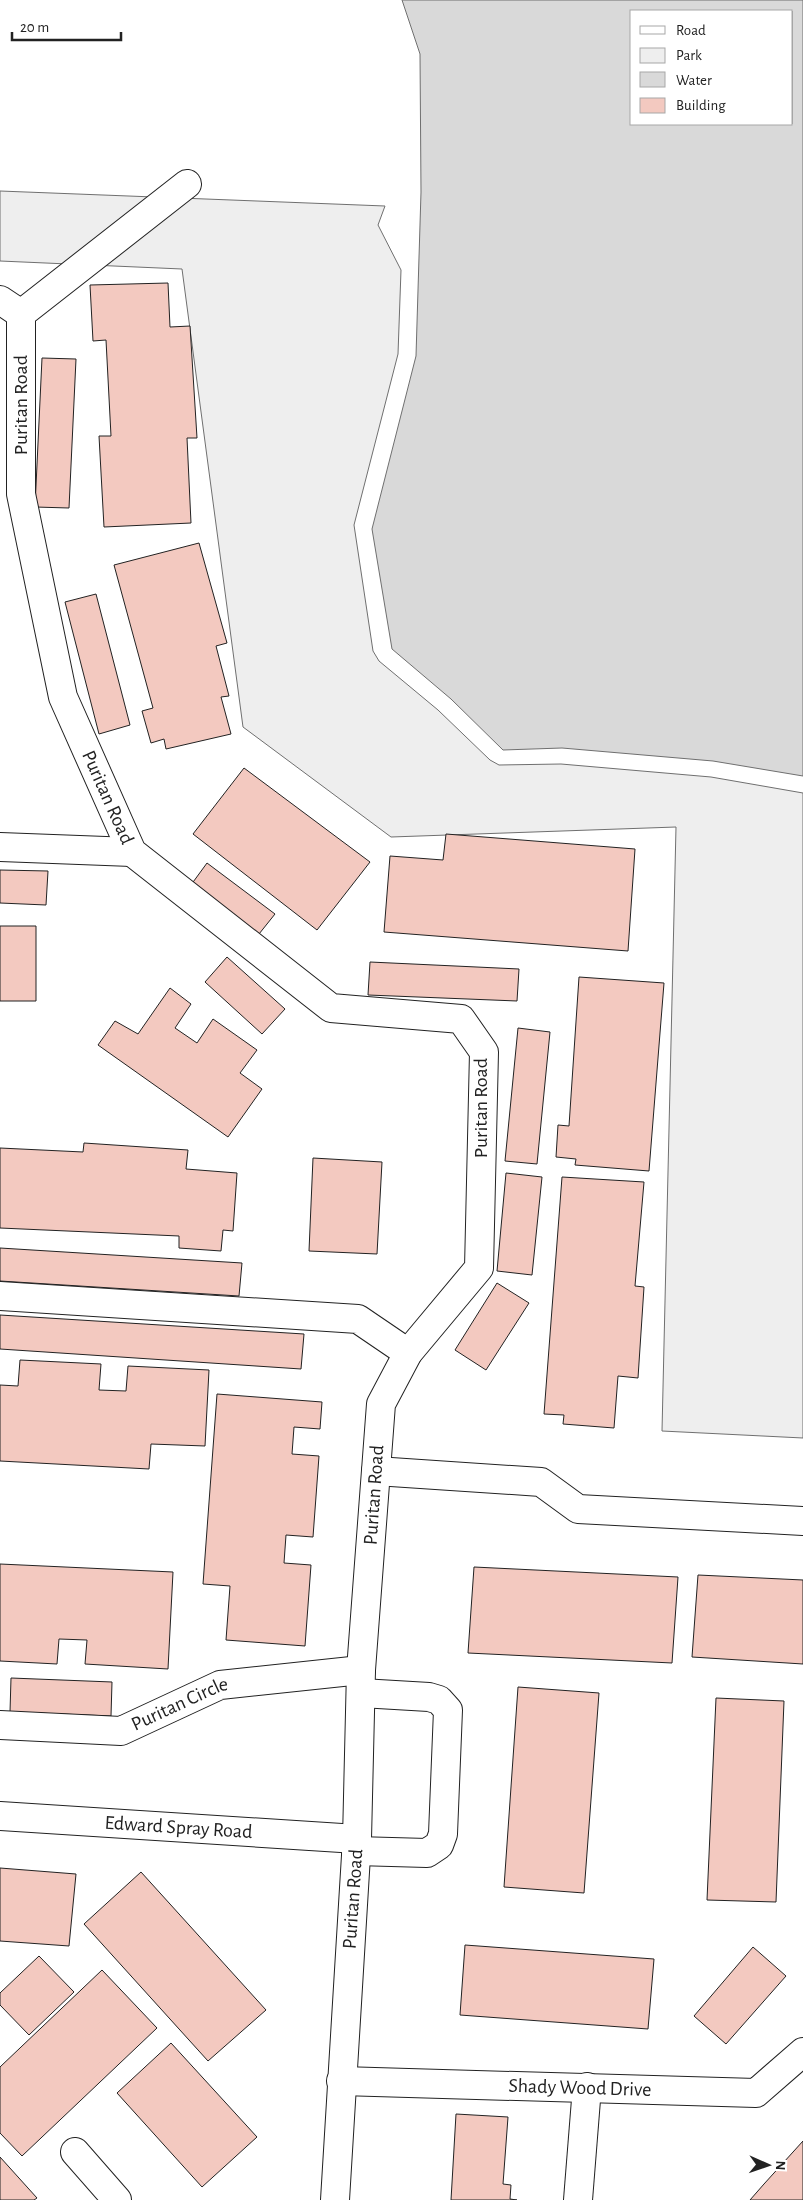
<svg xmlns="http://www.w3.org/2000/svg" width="803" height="2200" font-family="'Alegreya Sans',sans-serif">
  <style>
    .green { fill: #eee; stroke: #6f6f6f }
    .water { fill: #d9d9d9; stroke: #6f6f6f; fill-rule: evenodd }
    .building { fill: #f3c9c0; stroke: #222 }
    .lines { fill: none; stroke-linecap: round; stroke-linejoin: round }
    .minor-casing { stroke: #222; stroke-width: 30 }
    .minor { stroke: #fff; stroke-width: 28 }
    .labels { text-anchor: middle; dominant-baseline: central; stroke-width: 4; stroke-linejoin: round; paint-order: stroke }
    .street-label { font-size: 20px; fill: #222; stroke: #fff }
  </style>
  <rect width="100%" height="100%" fill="#fff"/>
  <path class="green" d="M0,191L385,206L378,225L401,270L398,354L354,525L373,651L379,661L438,710L490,760L499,765L561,764L711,777L803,793V1438L662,1431L676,827L391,837L243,727L182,269L0,261Z"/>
  <path class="water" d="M402,0H803V776L713,761L562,748L503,750L451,699L392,649L372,529L416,356L421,192L420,54ZM632,11H792V124H632Z"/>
  <path class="building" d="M168,283L170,327L190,326L197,438H187L191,523L104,527L99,436H111L106,340L93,341L90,285Z
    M42,358L76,359L69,508L35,507Z
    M199,543L227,643L216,646L229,696L221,697L231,734L166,749L164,739L151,743L142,711L153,708L114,565Z
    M96,594L130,725L99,734L65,602Z
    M244,768L370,862L317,930L193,834Z
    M446,834L635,849L628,951L384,932L390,856L443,860Z
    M207,863L275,914L255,939L188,889Z
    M0,870L48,871L46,905L0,903Z
    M0,926H36V1001H0Z
    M227,957L285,1009L262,1034L205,982Z
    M370,962L519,969L517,1001L368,995Z
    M579,977L664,983L649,1171L575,1165L576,1159L556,1157L558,1125L569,1126Z
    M170,988L191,1004L175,1028L197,1043L213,1019L257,1050L240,1073L262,1089L228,1137L98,1045L115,1021L138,1034Z
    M518,1028L550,1032L537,1164L505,1161Z
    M84,1143L188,1150L186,1169L237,1173L233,1231L223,1230L221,1251L179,1248V1236L0,1228V1148L83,1152Z
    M313,1158L382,1162L377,1254L309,1251Z
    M506,1173L542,1177L532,1275L497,1271Z
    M562,1177L644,1182L635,1286L644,1287L638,1378L618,1376L614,1428L563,1424L564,1415L544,1414Z
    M0,1248L242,1263L239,1296L0,1281Z
    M497,1283L529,1303L486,1370L455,1350Z
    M0,1315L304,1334L301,1369L0,1349Z
    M20,1360L101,1364L99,1390L126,1391L128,1366L209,1370L205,1446L151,1444L149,1469L0,1461V1385L18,1386Z
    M217,1394L322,1402L320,1429L294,1427L292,1454L319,1456L313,1537L286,1535L284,1563L311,1565L305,1646L226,1640L230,1586L203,1584Z
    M0,1564L173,1572L168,1669L85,1664L87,1640L59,1639L57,1664L0,1661Z
    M474,1567L678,1577L672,1663L468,1653Z
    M698,1575L803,1580V1664L692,1657Z
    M11,1678L112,1682L111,1716L10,1712Z
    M518,1687L599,1693L584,1893L504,1887Z
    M716,1698L784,1701L776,1902L707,1900Z
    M0,1868L76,1874L69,1946L0,1941Z
    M141,1872L266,2010L208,2061L84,1924Z
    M465,1945L654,1959L648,2029L460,2015Z
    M753,1947L786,1976L726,2044L694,2016Z
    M39,1956L74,1992L29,2035L0,2005V1993Z
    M102,1970L157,2028L22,2156L0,2133V2067Z
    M171,2043L257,2137L202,2187L117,2093Z
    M456,2114L508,2117L503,2184L511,2185L510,2199L517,2200H451Z
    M803,2141V2200H750L764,2184Z
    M0,2157L37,2198L34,2200H0Z"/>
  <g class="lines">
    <g class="minor-casing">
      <g id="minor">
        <path id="s1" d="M187,184L21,314V494L63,697L132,852L331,1008L461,1019L484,1052L479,1268L408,1353L381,1404L361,1670L357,1839L335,2200"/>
        <path d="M0,300L21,314"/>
        <path d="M0,847L132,852"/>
        <path d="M0,1296L358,1319L408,1353"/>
        <path d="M376,1471L541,1482L578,1509L803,1521"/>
        <path id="s2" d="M0,1725L121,1731L220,1685L361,1670"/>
        <path id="s3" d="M0,1816L357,1839"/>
        <path d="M356,1851L427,1853L439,1845L443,1834L448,1710L439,1700L429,1697L361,1693"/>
        <path id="s4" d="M341,2081L756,2093L803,2052"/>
        <path d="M75,2152L117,2200"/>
        <path d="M578,2200L587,2087"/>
      </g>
    </g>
    <use href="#minor" class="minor"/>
  </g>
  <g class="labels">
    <g class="street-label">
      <text transform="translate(21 405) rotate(-90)">Puritan Road</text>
      <text stroke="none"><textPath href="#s1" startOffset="708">Puritan Road</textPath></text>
      <text transform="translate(481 1108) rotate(-90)">Puritan Road</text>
      <text transform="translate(374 1495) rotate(-86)">Puritan Road</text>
      <text stroke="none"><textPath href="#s2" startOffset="186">Puritan Circle</textPath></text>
      <text stroke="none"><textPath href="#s3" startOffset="179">Edward Spray Road</textPath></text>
      <text transform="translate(353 1899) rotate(-86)">Puritan Road</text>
      <text stroke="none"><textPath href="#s4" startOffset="239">Shady Wood Drive</textPath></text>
    </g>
  </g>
  <rect x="630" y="10" width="162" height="115" fill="#ffffff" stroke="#a7a7a7"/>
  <rect x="640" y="26" width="25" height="8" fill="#ffffff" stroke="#a7a7a7"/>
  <text x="676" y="35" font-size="15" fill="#222222">Road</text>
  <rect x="640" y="48" width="25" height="15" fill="#eeeeee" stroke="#a7a7a7"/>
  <text x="676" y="60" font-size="15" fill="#222222">Park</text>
  <rect x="640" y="72" width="25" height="15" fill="#d9d9d9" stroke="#a7a7a7"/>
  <text x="676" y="85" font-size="15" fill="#222222">Water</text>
  <rect x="640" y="98" width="25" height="15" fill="#f3c9c0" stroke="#a7a7a7"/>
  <text x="676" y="110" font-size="15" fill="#222222">Building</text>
  <g transform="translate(768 2165) rotate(92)" stroke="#ffffff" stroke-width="4" paint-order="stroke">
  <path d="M0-4L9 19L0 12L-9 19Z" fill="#222222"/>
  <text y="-8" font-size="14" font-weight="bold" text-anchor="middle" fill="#222222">N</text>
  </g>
  <path d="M12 32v8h109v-8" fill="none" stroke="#222222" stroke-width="2.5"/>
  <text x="20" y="32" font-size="15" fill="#222222" stroke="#ffffff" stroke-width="4" paint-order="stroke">20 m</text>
</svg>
